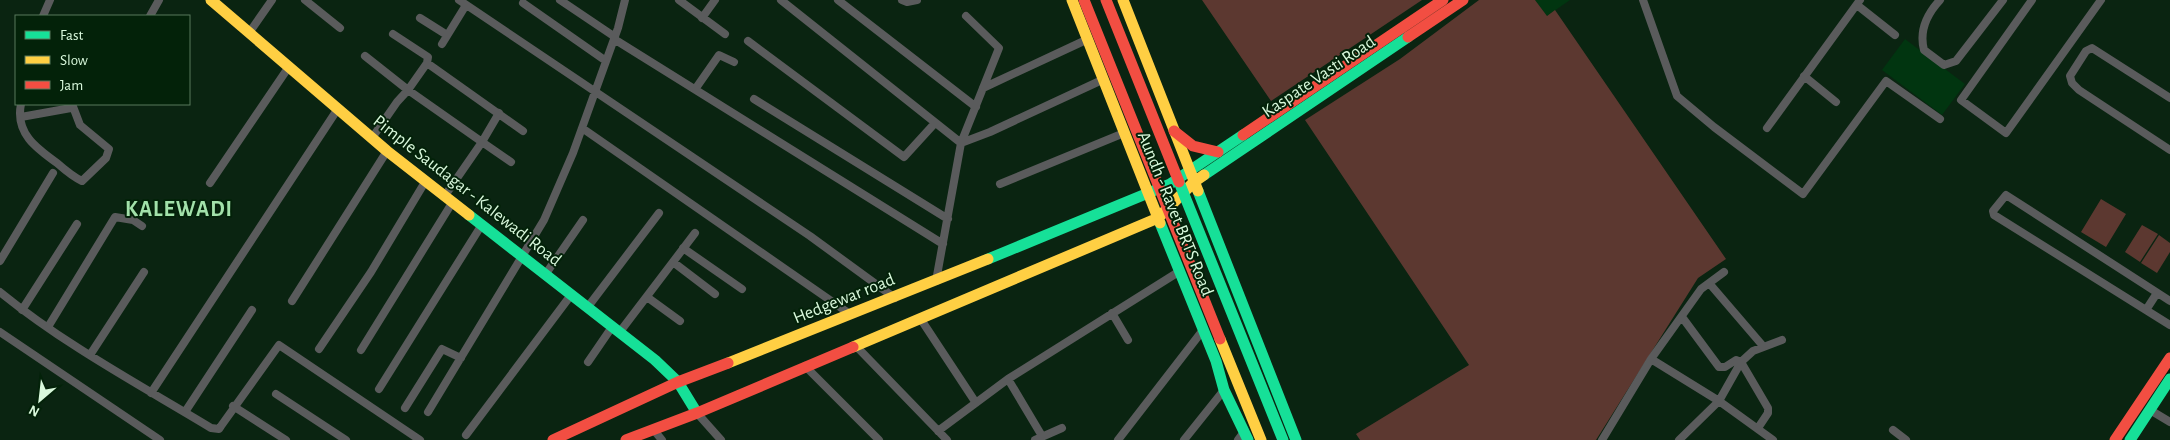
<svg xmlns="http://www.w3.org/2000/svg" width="2170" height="440" font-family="'Alegreya Sans',sans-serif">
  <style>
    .built { fill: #013510 }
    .green { fill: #5c3830 }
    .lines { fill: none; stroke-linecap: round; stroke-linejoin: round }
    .street { stroke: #5a5b5c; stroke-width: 8 }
    .fast { stroke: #16e098; stroke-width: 11 }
    .slow { stroke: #ffcf43; stroke-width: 11 }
    .jam { stroke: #f24e42; stroke-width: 11 }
    .fast-bridge { stroke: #16e098; stroke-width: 11 }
    .slow-bridge { stroke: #ffcf43; stroke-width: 11 }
    .jam-bridge { stroke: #f24e42; stroke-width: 11 }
    .labels { text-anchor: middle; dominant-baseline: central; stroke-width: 4; stroke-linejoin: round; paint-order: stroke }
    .street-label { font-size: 18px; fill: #d9f8dc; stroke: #032209 }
    .district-label { font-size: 22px; font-weight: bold; letter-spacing: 1px; fill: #a2e1aa; stroke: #032209 }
  </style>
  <rect width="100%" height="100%" fill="#0a2411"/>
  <path class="built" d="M1535,0H1570L1547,16Z
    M1905,39L1965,84L1942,115L1882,70Z"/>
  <path class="green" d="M1202,0H1422L1271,101Z
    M1479,0H1535L1547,16L1555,10L1726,259L1698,278L1596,440H1360L1356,434L1469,365L1305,120L1400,59Z
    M2101,199L2126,214L2106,247L2081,232Z
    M2142,225L2158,234L2140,262L2125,252Z
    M2159,235L2170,243V252L2157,273L2141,263Z"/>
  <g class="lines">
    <path class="street" d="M305,0L340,28
      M459,0L810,236L895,298
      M560,0L615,37
      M679,0L725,34
      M781,0L961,143L990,132L1102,80
      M838,0L976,107
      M902,0L907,2L917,0
      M1643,0L1677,96L1714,127L1803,194L1886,81L1940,119
      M1940,0C1927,14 1919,31 1924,50L1944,65L1956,61L2003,0
      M2032,0L1961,100L2006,133L2101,0
      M523,3L606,61
      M1857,5L1895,35
      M43,16L50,0
      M150,16L159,0
      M420,18L447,35
      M702,18L715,0
      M249,33L272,0
      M393,34L428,57L427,63
      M614,39L943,244
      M748,41L904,157L935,123
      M442,44L466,5
      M365,56L408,90L427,63L523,131
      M1804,76L1836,102
      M696,88L719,55L734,62
      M983,88L1086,40
      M2170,98L2092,48L2086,51L2070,76L2072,83L2079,90L2170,150
      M754,99L948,219
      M21,104C15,133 36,148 57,163C65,170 73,177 82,181L106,158L109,149L80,125L72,104
      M499,113L482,142L511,162
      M21,117L71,108
      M582,128L850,314
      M1767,128L1860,0
      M372,138L397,102L408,90L482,142L444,197
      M210,183L288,68
      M1000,184L1124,133
      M683,248L742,289
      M0,261L53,173
      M673,262L715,294
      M545,275L583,220
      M936,281L961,143L999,48L966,16
      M1709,283L1763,346
      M0,292C65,345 140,385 211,428L219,429L221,426L279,345L420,440
      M647,297L680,321
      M292,301L387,151
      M2170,301L2006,195L1993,211L1994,215L2170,325
      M587,308L659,213
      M22,310L77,224
      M2146,310L2157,293
      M1112,313L1128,340
      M1682,317L1719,367H1725L1736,360L1741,362L1768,408V413L1758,428
      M920,318L976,403
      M48,327L115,217L133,220L142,226
      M0,332L160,440
      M619,333L695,233
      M855,345L947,440
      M319,349L371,272L425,182
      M361,350L452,203
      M90,355L144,272
      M1651,359L1719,401L1773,440
      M588,362L612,327
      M805,366L879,440
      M1008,379L1042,436
      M379,389L481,226
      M151,393L337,110
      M276,394L346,440
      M233,406L286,440
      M405,408L442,349L461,358
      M2150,410L2170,422
      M185,412L252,310
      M428,412L544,220L573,153L618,28L625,0
      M697,413L721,440
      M653,429L662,440
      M1893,430L1906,440
      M938,431L1008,379L1180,271
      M466,435L571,295
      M1035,440L1062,428
      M1118,440L1203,330
      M1184,440L1224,390
      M1238,440L1244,432
      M1602,440L1651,359L1701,289L1724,272
      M1679,440L1719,401L1741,362L1753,351L1782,340"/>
    <path class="fast" d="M1204,175L1408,37
      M1198,191L1296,440
      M469,215L655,360L678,382L697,413
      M1160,223L1216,361L1224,390L1248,440
      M988,259L1170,184L1243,135
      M2130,440L2170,379"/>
    <path class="slow" d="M211,0L387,151L469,215
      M1072,0L1160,223
      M1123,0L1198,191
      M853,347L1158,218L1194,182L1204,175
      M728,363L988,259"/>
    <path class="jam" d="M1408,37L1463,0
      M1174,131L1193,146L1218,152
      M1243,135L1443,0
      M553,440L678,382L728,363
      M626,440L697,413L853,347
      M2115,440L2170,358"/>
    <path class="fast-bridge" d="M1179,182L1283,440"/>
    <path class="slow-bridge" d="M1220,339L1261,440"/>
    <path class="jam-bridge" d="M1084,0L1220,339
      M1106,0L1179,182"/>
  </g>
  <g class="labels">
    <g class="street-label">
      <text transform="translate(1319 77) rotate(-34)">Kaspate Vasti Road</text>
      <text transform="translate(467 191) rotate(38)">Pimple Saudagar - Kalewadi Road</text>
      <text transform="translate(1175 214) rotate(68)">Aundh - Ravet BRTS Road</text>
      <text transform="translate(844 299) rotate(-22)">Hedgewar road</text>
    </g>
    <g class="district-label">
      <text x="179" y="209">KALEWADI</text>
    </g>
  </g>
  <rect x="15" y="15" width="175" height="90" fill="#032209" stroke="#59785d"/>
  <rect x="25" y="31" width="25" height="8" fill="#16e098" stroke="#59785d"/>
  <text x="60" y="40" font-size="15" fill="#d9f8dc">Fast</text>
  <rect x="25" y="56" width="25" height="8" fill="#ffcf43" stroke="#59785d"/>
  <text x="60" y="65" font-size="15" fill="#d9f8dc">Slow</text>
  <rect x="25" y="81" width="25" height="8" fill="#f24e42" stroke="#59785d"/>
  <text x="60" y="90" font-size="15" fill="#d9f8dc">Jam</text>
  <g transform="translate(40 400) rotate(208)" stroke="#032209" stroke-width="4" paint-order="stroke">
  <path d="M0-4L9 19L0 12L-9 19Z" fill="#d9f8dc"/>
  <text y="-8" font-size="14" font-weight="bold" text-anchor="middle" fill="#d9f8dc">N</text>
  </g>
</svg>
